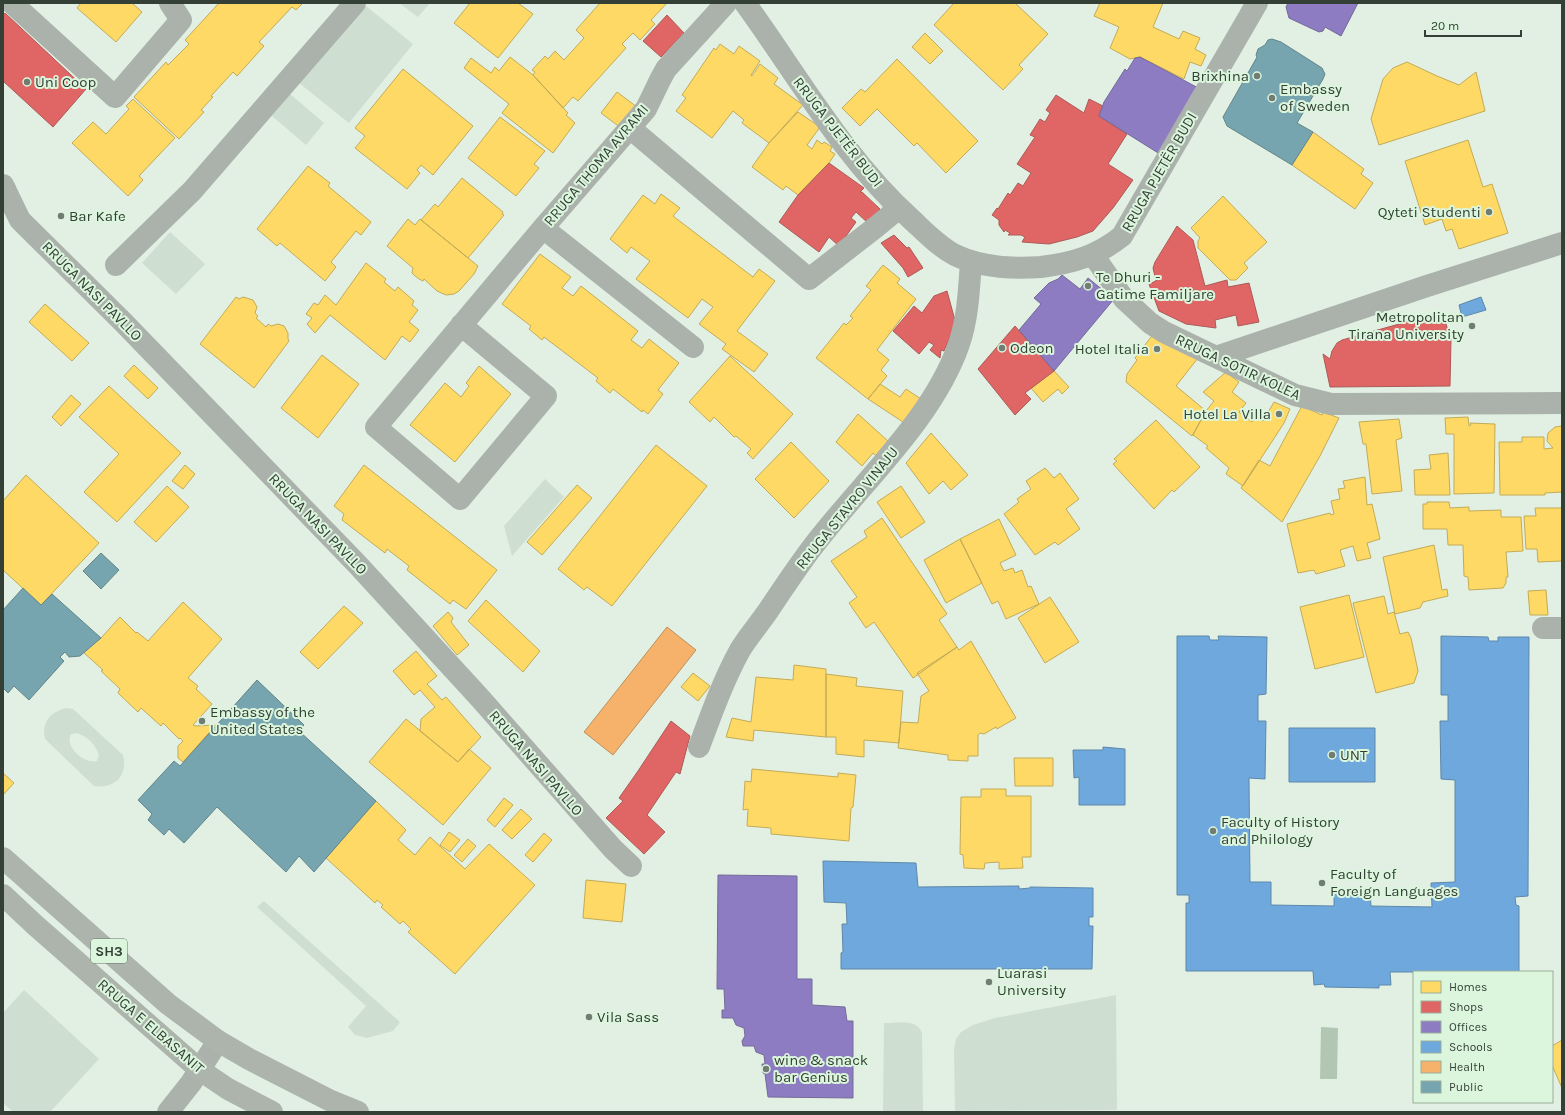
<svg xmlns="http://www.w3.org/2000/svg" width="1565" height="1115" font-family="Karla,sans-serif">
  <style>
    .green { fill: #ceded0; fill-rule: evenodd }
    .water { fill: #b2c7b3 }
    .homes { fill: #ffd966; stroke: #c2ab57 }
    .shops { fill: #e06666; stroke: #ac5a57 }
    .offices { fill: #8e7cc3; stroke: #736a98 }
    .schools { fill: #6fa8dc; stroke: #5d88aa }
    .health { fill: #f6b26b; stroke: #bc905b }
    .public { fill: #76a5af; stroke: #62868a }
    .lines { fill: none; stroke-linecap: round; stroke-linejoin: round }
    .pedestrian { stroke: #abb2ac; stroke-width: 22 }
    .minor { stroke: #abb2ac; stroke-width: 22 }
    .primary { stroke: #acb4ac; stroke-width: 22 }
    .poi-dot { fill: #717d72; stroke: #dcf6de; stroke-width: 1.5 }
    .labels { text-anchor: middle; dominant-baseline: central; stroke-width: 4; stroke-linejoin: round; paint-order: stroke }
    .shield { fill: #dcf6de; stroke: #667668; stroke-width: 1 }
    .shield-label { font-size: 14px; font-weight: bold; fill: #343f35 }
    .poi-label { font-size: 15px; fill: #343f35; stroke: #dcf6de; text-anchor: start }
    .street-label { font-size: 15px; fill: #343f35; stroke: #dcf6de }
  </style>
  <rect width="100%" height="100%" fill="#e2f0e3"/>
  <path class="green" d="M399,3H430L418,17Z
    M366,6L413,44L349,123L299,83Z
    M290,94L324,123L306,145L272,116Z
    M170,232L205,264L176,294L142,263Z
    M545,479L564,497L512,556L504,526Z
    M66,708L73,709L123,755C128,776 115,789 94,786L45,739C41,723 50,712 66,708ZM77,733C88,737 95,744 99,755L97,761C85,765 64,747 71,734Z
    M264,901L400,1022L393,1031L367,1038L355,1035L348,1027L366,1006L257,907Z
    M24,990L99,1059L50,1112H13L3,1103V1013Z
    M1116,995L1117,1110L955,1111L954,1049L956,1039L961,1032L973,1025L995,1018Z
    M884,1023C897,1023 917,1018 922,1033L923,1112H883Z"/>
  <path class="water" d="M1321,1027L1338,1028L1337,1079H1320Z"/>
  <path class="homes" d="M81,3H132L142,12L116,42L77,8Z
    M219,3H303L296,10L292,7L259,42L264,46L237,76L233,72L211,96L213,97L201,110L204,112L179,139L134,97L166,62L168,65L189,44L185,40Z
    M470,3H518L533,14L498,58L454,23Z
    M600,3H667L651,20L655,24L640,40L633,33L622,44L626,48L578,101L573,97L563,108L533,75L535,72L532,70L545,56L548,59L555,51L564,60L584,38L576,30Z
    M954,3H1015L1048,34L1019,65L1023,69L1003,90L934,25Z
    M1100,3H1163L1153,27L1179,39L1183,31L1200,38L1195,49L1206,55L1201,66L1190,62L1184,79L1140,57L1130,59L1110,48L1119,27L1094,16Z
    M925,33L943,51L930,64L912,47Z
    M720,44L734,54L739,46L760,61L751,75L752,76L760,64L778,78L774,84L803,105L769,143L742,123L744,120L733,111L712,138L676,111L686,98L682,95L714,48L716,50Z
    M510,57L533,75L568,113L566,115L575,123L553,153L502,113L509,104L464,68L471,58L491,73L495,67L499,71Z
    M897,59L978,141L946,173L917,143L914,146L877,109L860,126L842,108L861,89L865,92Z
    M1407,62L1437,76L1459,85L1476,72L1485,111L1379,145L1371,119L1383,79L1393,68Z
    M403,69L473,126L433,175L421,165L417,170L420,173L407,189L355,148L365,136L355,128Z
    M617,92L637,107L621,128L601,113Z
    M133,99L175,138L139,176L143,180L128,196L72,143L93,122L106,134L129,109L126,106Z
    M798,112L820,127L807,145L812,149L817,140L822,144L824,142L832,147L830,151L835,154L829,163L798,195L786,186L783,190L752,167L769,143Z
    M500,117L545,151L534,164L539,168L516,196L468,158Z
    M1313,132L1364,169L1361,174L1373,183L1355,209L1292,165Z
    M1468,140L1483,187L1492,184L1508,233L1459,249L1452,229L1446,231L1442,219L1425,225L1405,161Z
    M308,166L330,183L328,186L371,222L361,235L356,231L331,262L336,267L325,281L280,243L277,246L257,229Z
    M462,178L503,212L502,214L504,215L468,258L421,220L435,204L438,207Z
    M661,194L680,208L673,216L753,277L759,269L775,281L737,331L768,354L754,372L722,349L726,344L699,324L713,307L702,299L688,318L636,279L650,261L631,247L627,253L610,239L643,195L655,204Z
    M1223,196L1267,242L1244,263L1248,268L1236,280H1230L1198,248V241L1200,238L1191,228Z
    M408,219L415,225L420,219L478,266L474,274L459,291L454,294L446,295L437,291L424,279L423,281L419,279L414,275L412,273L413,268L387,246Z
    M540,254L571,277L562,288L573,296L581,286L638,331L631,340L642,348L649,339L679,363L658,390L663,394L648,414L643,410L642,412L613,389L610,393L596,381L598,378L544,337L542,340L529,329L531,326L502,304Z
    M366,263L386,279L384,282L395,291L398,287L414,301L412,305L418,310L409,322L419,330L410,342L402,336L385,360L330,315L315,333L307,324L312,318L306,314L314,303L318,305L325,295L336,305Z
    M883,265L900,279L897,283L916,299L877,350L889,360L881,370L887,376L868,399L816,358L844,323L846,325L853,318L850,316L871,290L866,286Z
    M236,297L239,299L243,297L253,300L257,307L255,313L258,316L256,318L266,327L268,324L271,326L278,324L284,326L288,333V339L289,341L254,388L200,344Z
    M45,304L89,343L72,361L29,322Z
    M1154,333L1198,358L1176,386L1206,411L1192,436L1126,382L1127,374L1137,360L1135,358Z
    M322,355L359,384L318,438L281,408Z
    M730,356L793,414L753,459L747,453L751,449L736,436L734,437L714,417L710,422L689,402Z
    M134,365L158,388L148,399L124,376Z
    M479,366L511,394L455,462L410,425L445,383L461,397L469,386L466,383Z
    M1054,371L1069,387L1062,394L1058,389L1043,402L1031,388Z
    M1226,372L1239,382L1232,392L1246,403L1239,412L1252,422L1255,416L1263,421L1274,402L1290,409L1284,423L1243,486L1226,474L1229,468L1206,448L1208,446L1193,435L1206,411L1214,401L1203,392Z
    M880,384L900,397L906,389L921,399L903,422L868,399Z
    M109,386L181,453L117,522L84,492L119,454L79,417Z
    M71,395L81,404L61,426L52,417Z
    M1302,406L1322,415L1323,412L1339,418L1320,456L1282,522L1241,488L1259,460L1270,466Z
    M858,414L888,441L876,456L873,453L862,466L836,442Z
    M1468,417L1469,426L1471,425L1470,423L1495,424L1494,493L1454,494V434H1446L1445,418Z
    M1399,419L1402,438L1396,440L1402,491L1372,494L1366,444H1363L1359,422Z
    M1156,420L1200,467L1174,492L1172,490L1154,509L1113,464L1117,461L1114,459Z
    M1562,426V492L1545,493V495H1500L1499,442H1522V437H1544V449L1553,448L1547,441L1548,433L1555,427Z
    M931,433L968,475L951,490L943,481L929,494L906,463Z
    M791,442L829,481L794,518L755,479Z
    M656,445L707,486L612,606L587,587L584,590L558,569Z
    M1448,453L1450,495H1415L1414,470L1431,469L1429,455Z
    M185,465L195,474L183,489L172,481Z
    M364,465L497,570L466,609L453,600L450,604L407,570L409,566L387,549L385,553L342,520L344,514L334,506Z
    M1045,468L1054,478L1060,473L1079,499L1066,509L1080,529L1058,545L1055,542L1035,555L1004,514L1019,502L1017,499L1031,489L1026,481Z
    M26,475L99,543L41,605L3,570V501Z
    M1365,477L1367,505L1372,504L1380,539L1367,543L1371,558L1357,561L1353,546L1340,550L1345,566L1316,574L1314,570L1298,573L1287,524L1330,513L1331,515L1334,514L1331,501L1340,499L1338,489L1345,488L1343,481Z
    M577,485L592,498L542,555L527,542Z
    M167,486L189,507L156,542L134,522Z
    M901,486L925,522L901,538L877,502Z
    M1427,502H1449L1450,508L1469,507V511L1501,510V517H1521L1523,551L1506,552L1508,577H1506V583L1503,588L1469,590L1468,577L1464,576L1463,545H1448L1447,529H1423V504H1427Z
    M1535,508H1562V561L1538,562L1537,549H1526L1524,516H1536Z
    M882,518L947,614L939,620L957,647L913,678L874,622L866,628L849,603L857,597L831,561L867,537L864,531Z
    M999,519L1016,555L1000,563L1004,571L1013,568L1015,573L1022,570L1028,587L1031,586L1039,604L1006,619L998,601L992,604L960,539Z
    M960,539L982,583L946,603L924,560Z
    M1434,545L1442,590L1447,589L1448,596L1423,602L1420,608L1395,614L1383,557Z
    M1546,590L1548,615H1530L1528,591Z
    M1349,595L1364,657L1315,669L1300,607Z
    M1384,596L1388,614L1394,612L1400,634L1408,632L1411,638L1418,671L1414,683L1376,693L1353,603Z
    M1050,597L1079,642L1045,663L1018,618Z
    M486,600L540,651L523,672L468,621Z
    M183,602L222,639L188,678L198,686L196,689L212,704L193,725L195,726L216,725L183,762L178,758V746L183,741L180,738L179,739L163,723L161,726L141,708L138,712L118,693L120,689L101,671L103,670L83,652L101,638L120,617L136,633L137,632L148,641Z
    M344,606L363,623L318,669L300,652Z
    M448,612L453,618L451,622L469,645L457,655L433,626Z
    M971,641L1016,718L997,729L996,727L984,734L980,733L978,735V756H968V761L948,760V755L898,748L901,722L918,723L921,696L929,691L917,673L957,647L959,650Z
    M416,651L437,676L427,684L442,700L446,697L481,737L458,762L420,731L421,719L435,707L420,690L414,695L393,671Z
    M794,665L826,669V737L754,730L753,741L726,737L732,718L751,722L756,677L793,680Z
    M693,673L710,686L698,701L681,687Z
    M826,674L857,678L856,686L903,691L899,743L864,740V757L836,754V737H826Z
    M406,719L458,762L469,749L491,768L443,825L369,762Z
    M1014,758H1053V786H1015Z
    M752,769L838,777V773L856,775L853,807L851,808L849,841L771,834V828L747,826L748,809L743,810L744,797L745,781L751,782Z
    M3,773L14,783L3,795Z
    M981,789H1006V796H1031V857H1022L1023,868L999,869V862L985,863L984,869L964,868L963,855L960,854L961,797H981Z
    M504,798L513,805L495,827L487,820Z
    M376,801L406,830L398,840L415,855L430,837L465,869L489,844L535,885L455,974L408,932L411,929L403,921L400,924L381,907L383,905L377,900L375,903L326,858Z
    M521,809L532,819L512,839L502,830Z
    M449,832L460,840L450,852L440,845Z
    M544,833L552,840L533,862L525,855Z
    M468,839L476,846L462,862L454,855Z
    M586,880L626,884L622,922L583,918Z
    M1562,1040V1088L1552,1065V1046Z"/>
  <path class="shops" d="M5,13L86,89L53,127L3,81V15Z
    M667,15L684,33L661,57L643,41Z
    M1056,95L1084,113L1089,99L1103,106L1099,116L1127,134L1108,164L1133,180L1113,208L1093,231L1077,237L1049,244L1022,242L1025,237L1021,235H1008L1010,233L1005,230L1004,232L999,225V220L992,215L997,208L998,209L1008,193L1010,195L1018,183L1023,186L1031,173L1017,164L1035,137L1030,135L1040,119L1045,122L1050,113L1046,110Z
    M829,163L864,188L860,192H862L880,209L868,223L856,212L851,218L856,222L839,246L829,237L819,252L779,222L798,195Z
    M1177,226L1193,240L1205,286L1227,280L1228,287L1249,283L1259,322L1238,326L1236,315L1215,320L1216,328L1186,324L1159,311L1149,284L1156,281L1153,268L1155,262Z
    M894,235L907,248L909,247L923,268L908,277L903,268L881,243Z
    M947,291L956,324L947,344L944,351L941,350L940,358L930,350L934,345L929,342L930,341L919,354L893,331L914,306L922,313L934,296Z
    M1442,312L1451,339L1450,386L1330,387L1323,354L1330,359L1332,351L1337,343L1342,340Z
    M1015,326L1054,371L1025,393L1031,399L1015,415L978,369Z
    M671,721L690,736L680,774L676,772L647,815L665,832L644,854L606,818L623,801L619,798L638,771Z"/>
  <path class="offices" d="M1288,3H1358L1341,36L1325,27L1323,31L1319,32L1289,18L1286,7Z
    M1140,57L1204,91L1163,156L1099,116L1104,102L1125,69L1127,71L1135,58Z
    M1062,275L1080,289L1088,278L1114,299L1054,371L1019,330L1041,304L1034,298L1049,283L1058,279Z
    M718,875L797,876V979H812V1005L845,1007L847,1021H853V1098L768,1097L765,1074L763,1073L762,1064H765L764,1055L756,1052L754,1046H743L742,1041L745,1036L744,1028L736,1025L733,1018H722V1010H725L724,989H717Z"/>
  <path class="schools" d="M1481,297L1486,310L1462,317L1459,305Z
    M1177,636H1209L1210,640H1219L1218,636L1267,637L1266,694L1258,695V721H1266L1265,779L1249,778L1250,882H1271V905L1334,906V891L1370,892L1371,906L1432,907L1431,883L1455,882V780L1441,779L1440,721H1448V695H1441V636L1488,637L1489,641H1498V637H1529L1528,896L1515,897L1516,905L1519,906V972H1390L1391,985H1379V988L1325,987L1324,984L1314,985L1313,971H1186V903H1189V895H1177Z
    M1289,728H1375V782H1289Z
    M1103,747L1125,749V805H1079V777L1074,778L1073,750H1103Z
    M823,861L916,863L918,887L1019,886V889L1030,888V887L1093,888V917H1089V926H1093L1092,969H841V953L843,952L842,924H847L846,903L824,902Z"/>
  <path class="health" d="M667,627L696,650L613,755L584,732Z"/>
  <path class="public" d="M1272,39L1281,42L1322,68L1325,74L1323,79L1297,123L1313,132L1292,165L1227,126L1223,117L1257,57L1256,55L1258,49L1265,45L1268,40Z
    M101,553L119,570L101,589L83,571Z
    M23,588L41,605L52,594L101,638L80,656L69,657L65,652L60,657L64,661L29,700L14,686L8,693L3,688V610Z
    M257,680L304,725L299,731L376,801L314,872L299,856L286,872L217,807L184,843L169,829L164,835L148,820L152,814L138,800L174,761L180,766Z"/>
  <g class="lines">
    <path class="pedestrian" d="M5,189L20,220L123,322L357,564L479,697L613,849L631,866"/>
    <path class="minor" d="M12,3L115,97L181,20L170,3
      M745,3C798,76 843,157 911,219C925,232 938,246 955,255C982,268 1013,269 1041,267C1073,263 1097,256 1122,236L1257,3
      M630,128L809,279L876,227L899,208
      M3,185L5,189
      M543,228L693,347
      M1093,255L1124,299L1150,323L1164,332L1295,395L1331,404L1562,403
      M116,265L192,191L355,3
      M461,325L546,396L460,499L376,427L543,228L646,109L660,80L666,69L726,3
      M1216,357L1427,286L1562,243
      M1543,628H1562
      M699,747C711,715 723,681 740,650C748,637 759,624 768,611C782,590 796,569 811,549C859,485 933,420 959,344C968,318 969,289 971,261
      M168,1112L191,1083L218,1041"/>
    <path class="primary" d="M3,858L168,1004L218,1041L249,1059L331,1101L358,1112
      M3,895L35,925L200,1070L228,1089L272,1112"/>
  </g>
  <g class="poi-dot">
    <circle cx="1257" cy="76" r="4"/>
    <circle cx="27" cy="82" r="4"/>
    <circle cx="1272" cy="98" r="4"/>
    <circle cx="1489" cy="212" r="4"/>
    <circle cx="61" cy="216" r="4"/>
    <circle cx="1088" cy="286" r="4"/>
    <circle cx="1472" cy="326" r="4"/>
    <circle cx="1002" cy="348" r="4"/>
    <circle cx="1157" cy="349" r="4"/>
    <circle cx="1279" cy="414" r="4"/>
    <circle cx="202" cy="721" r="4"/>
    <circle cx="1332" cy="755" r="4"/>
    <circle cx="1213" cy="831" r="4"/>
    <circle cx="1322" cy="883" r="4"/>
    <circle cx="989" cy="982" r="4"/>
    <circle cx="589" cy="1017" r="4"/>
    <circle cx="766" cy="1069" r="4"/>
  </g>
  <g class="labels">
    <rect class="shield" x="91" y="939" width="36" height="24" rx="3"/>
    <g class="shield-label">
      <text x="109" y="951">SH3</text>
    </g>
    <g class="poi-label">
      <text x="1249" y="76" text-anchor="end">Brixhina</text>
      <text x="35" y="82">Uni Coop</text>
      <text x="1280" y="89">Embassy<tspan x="1280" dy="17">of Sweden</tspan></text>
      <text x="1481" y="212" text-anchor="end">Qyteti Studenti</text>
      <text x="69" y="216">Bar Kafe</text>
      <text x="1096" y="277">Te Dhuri -<tspan x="1096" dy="17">Gatime Familjare</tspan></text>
      <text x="1464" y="317" text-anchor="end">Metropolitan<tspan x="1464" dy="17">Tirana University</tspan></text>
      <text x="1010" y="348">Odeon</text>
      <text x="1149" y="349" text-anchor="end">Hotel Italia</text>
      <text x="1271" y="414" text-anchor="end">Hotel La Villa</text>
      <text x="210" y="712">Embassy of the<tspan x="210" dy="17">United States</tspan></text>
      <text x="1340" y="755">UNT</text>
      <text x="1221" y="822">Faculty of History<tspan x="1221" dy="17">and Philology</tspan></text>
      <text x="1330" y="874">Faculty of<tspan x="1330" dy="17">Foreign Languages</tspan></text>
      <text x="997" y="973">Luarasi<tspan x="997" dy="17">University</tspan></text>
      <text x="597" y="1017">Vila Sass</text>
      <text x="774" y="1060">wine &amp; snack<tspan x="774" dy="17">bar Genius</tspan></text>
    </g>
    <g class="street-label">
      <text transform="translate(838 132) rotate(52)">RRUGA PJETËR BUDI</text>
      <text transform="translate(596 165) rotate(-50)">RRUGA THOMA AVRAMI</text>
      <text transform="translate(1159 172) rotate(-60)">RRUGA PJETËR BUDI</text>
      <text transform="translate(92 291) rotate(45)">RRUGA NASI PAVLLO</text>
      <text transform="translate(1238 367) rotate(25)">RRUGA SOTIR KOLEA</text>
      <text transform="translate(847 508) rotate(-51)">RRUGA STAVRO VINAJU</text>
      <text transform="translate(318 524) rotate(46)">RRUGA NASI PAVLLO</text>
      <text transform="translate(536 763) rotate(49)">RRUGA NASI PAVLLO</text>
      <text transform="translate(151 1026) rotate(41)">RRUGA E ELBASANIT</text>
    </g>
  </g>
  <rect width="1565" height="1115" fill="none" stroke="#343f35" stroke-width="8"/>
  <rect x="1413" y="971" width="140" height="132" fill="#dcf6de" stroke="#99ad9a"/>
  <rect x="1421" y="981" width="20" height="12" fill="#ffd966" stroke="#99ad9a"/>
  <text x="1449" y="991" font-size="12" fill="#343f35">Homes</text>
  <rect x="1421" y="1001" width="20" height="12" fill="#e06666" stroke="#99ad9a"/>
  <text x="1449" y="1011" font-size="12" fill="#343f35">Shops</text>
  <rect x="1421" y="1021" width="20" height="12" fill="#8e7cc3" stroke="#99ad9a"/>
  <text x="1449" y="1031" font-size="12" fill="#343f35">Offices</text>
  <rect x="1421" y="1041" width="20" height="12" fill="#6fa8dc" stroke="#99ad9a"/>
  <text x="1449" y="1051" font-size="12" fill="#343f35">Schools</text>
  <rect x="1421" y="1061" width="20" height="12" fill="#f6b26b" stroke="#99ad9a"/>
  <text x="1449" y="1071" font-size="12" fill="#343f35">Health</text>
  <rect x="1421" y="1081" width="20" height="12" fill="#76a5af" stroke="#99ad9a"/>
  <text x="1449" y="1091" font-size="12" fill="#343f35">Public</text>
  <path d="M1425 30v6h96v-6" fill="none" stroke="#343f35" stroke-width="2"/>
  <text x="1431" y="30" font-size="12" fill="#343f35" stroke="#dcf6de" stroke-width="3" paint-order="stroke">20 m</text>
</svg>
